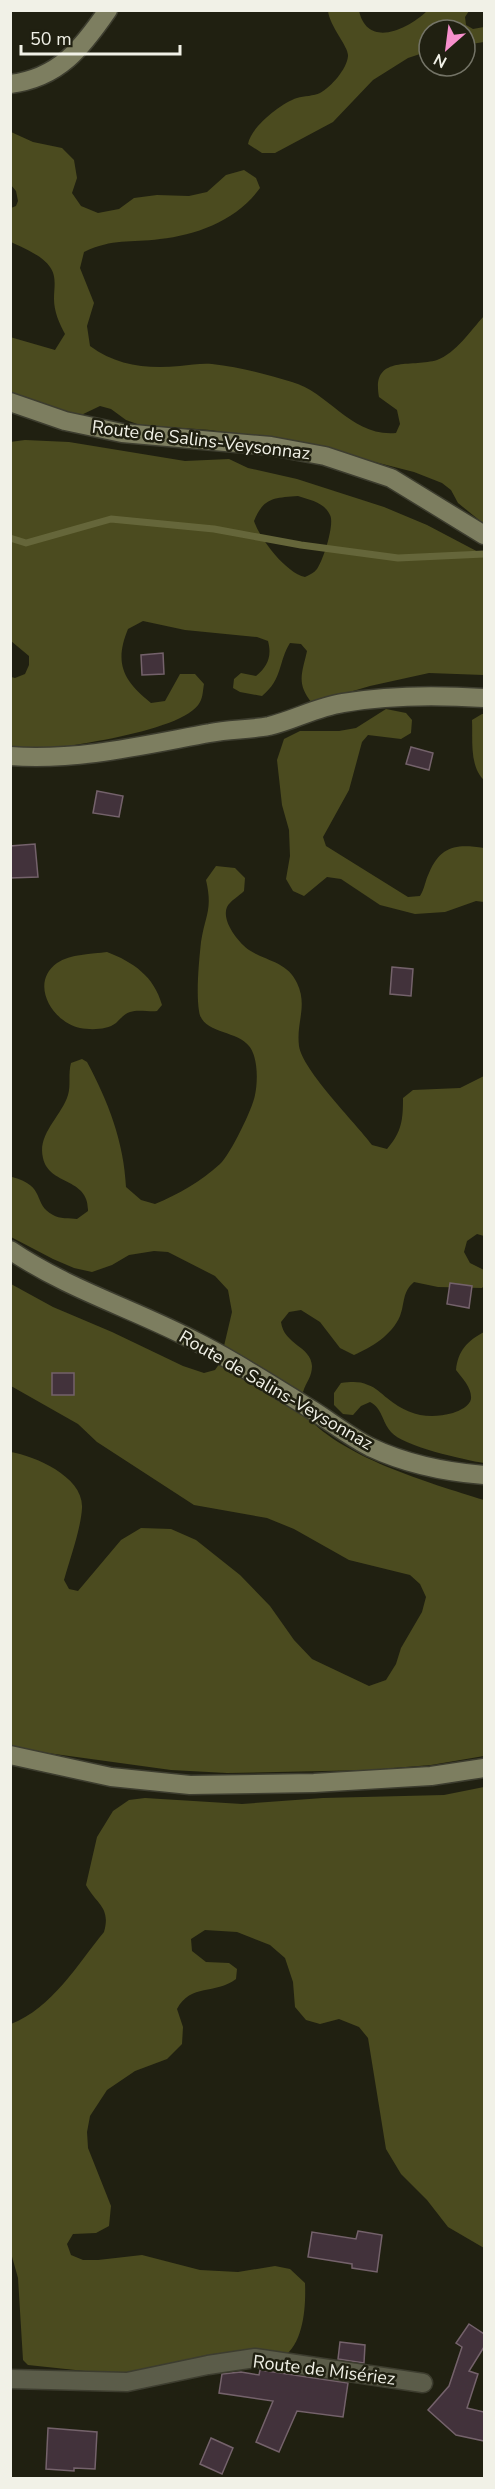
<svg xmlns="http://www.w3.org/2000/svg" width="495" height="2489" font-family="'Nunito Sans',sans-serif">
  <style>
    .forest { fill: #4b4b1f; fill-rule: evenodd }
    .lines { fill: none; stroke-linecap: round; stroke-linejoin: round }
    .stream { stroke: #65663a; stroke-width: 7 }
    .building { fill: #42323b; stroke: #74626b; stroke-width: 1.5 }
    .street-casing { stroke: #3d3d2f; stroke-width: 21 }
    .secondary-casing { stroke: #3d3d2f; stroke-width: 21 }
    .street { stroke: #5b5c49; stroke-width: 18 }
    .secondary { stroke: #7d7e60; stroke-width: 18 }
    .labels { text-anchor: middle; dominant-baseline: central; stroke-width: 5; stroke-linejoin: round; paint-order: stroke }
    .street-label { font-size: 18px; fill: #f1f1e7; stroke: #202011 }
  </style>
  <rect width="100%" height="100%" fill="#202011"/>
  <path class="forest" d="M328,11H359C368,49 408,29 427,11H469L465,17L466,25L473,29L484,27V42L465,45V30H429V51L408,58L373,80L333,122L275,153H262L248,144C251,127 281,103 297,98C304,96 314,96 320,93C331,87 347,69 348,56C349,47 330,27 328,11Z
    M11,132L33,142L62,148L74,160L77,178L72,193L81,206L98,213L119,209L134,198L157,195L189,196L207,192L226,175L244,170L256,178L260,188C237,220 197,235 160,239C130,243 113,238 84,252L80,268L94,303L87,326L90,346C117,366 147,369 180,366C191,365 202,363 212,364C239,367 266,374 292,382C329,392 351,437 396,433L400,424L397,410L379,397C371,354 411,368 437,360C456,353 471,330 484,316V524L458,503L451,490L442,483L414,472L312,446L210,430L140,425L126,420L111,409L100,406L77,417L10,395V337L55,350L65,334C59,323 54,311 54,299C54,287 57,277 50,267C42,255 23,248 11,242V208L16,206L18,201L16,191L11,185Z
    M25,440L69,442L185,461L229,459L248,468L297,479L384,507L427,525L484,555V675L429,673L370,686L312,703C296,683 302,674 307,651L301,644L290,643C278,662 283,679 262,696L240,692L233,688L234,679L241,673L256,676C268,666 272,656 268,641L257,637L185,630L143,621L128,629C114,663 123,681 151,703L165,701L180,674H195L204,684C203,689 203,697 200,702C184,734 46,749 11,754V677L15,678L25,674L29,665V656L11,641L10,442ZM298,496C310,500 324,502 330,515C335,524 323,561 317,569C314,573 309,575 305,577C286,573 260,539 254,521C264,497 274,498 298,496Z
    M386,709L406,713L412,720L411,733L401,739L368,735L362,742L349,790L323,837L326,846L408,897L420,896C425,888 425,881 429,873C441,845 457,844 484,848V902L476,901L445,912L415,914L380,905L341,879L327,877L304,896L293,891L286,879L290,856L289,830L282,805L277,760L284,739L300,731H339L356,728Z
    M482,714H484V780C469,766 473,739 472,720Z
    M216,866L235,868L245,878L244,891C239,896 230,901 227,907C221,921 239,943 249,950C266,961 288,962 297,983C308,1006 296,1022 299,1046C303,1071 355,1122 372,1145L387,1149C402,1132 403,1119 403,1098L413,1090L460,1088L484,1076V1236L477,1234L467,1241L464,1252L470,1263L484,1270V1286L482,1288L438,1287L414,1282C402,1292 405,1303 400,1316C392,1335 372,1347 354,1355L340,1348L320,1322L301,1310L289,1312L281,1322C284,1345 311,1346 312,1366C312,1377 306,1382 303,1392C301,1397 302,1405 302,1411C338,1457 430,1483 484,1500V1756L431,1765L369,1770L227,1773L171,1770L11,1748V1452C35,1456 84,1477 82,1508C81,1528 70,1559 64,1580L69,1589L78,1591L121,1540L141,1528L171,1529L196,1540L240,1575L270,1606L294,1640L312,1659L369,1686L386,1680L396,1664L401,1648L422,1612L426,1597L420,1584L410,1575L349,1560L294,1529L267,1518L194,1505L97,1442L78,1424L11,1386V1284L53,1307L112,1332L183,1366L204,1373L215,1370L220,1363L232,1312L228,1290L215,1276L168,1252L154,1251L129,1255L112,1265L92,1272L74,1268L53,1259L11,1237L12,1177C47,1186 32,1204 53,1215C59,1219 70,1218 77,1219L88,1211C89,1177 49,1186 43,1158C37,1134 61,1117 68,1095C71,1085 68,1074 71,1063L82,1059L87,1062C108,1101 124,1142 126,1187L141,1200L155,1204C179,1194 200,1182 220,1164C230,1155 253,1108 255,1095C258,1081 258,1057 249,1046C237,1030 202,1034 199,1011C196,992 199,961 201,942C205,915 213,910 206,880Z
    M107,952C133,962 154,976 162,1005L157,1011C149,1012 138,1009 130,1012C124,1014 120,1019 116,1023C107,1030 91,1030 80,1028C52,1022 29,983 57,963C70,954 92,954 107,952Z
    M484,1332V1463C465,1460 402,1446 391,1432C381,1420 383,1409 370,1402L361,1406L353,1415L343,1414L334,1405V1393L341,1383C351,1382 359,1381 368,1385C375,1387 382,1394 387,1398C408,1415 427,1420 453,1413C459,1411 470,1406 471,1399C472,1388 463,1379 456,1370C458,1351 467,1341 484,1332Z
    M484,1787V2248L448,2227L427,2200L401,2174L386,2149L368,2038L359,2027L339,2019L320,2024L306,2020L295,2007L293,1982L285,1958L270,1945L237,1932L205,1930L191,1939L192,1951L206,1962L229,1963L237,1969L236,1979C215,1995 191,1983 177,2009L183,2027L182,2044L167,2059L135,2071L107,2090L90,2116L87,2132L88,2148L111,2206L109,2226L96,2233L73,2234L67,2244L71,2255L83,2260H98L142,2255L200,2270L238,2272L275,2266L290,2269L305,2283C306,2306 304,2343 283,2357L113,2374L28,2365L23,2360L18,2278L11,2253V2024C52,2008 77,1965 104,1932C111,1907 97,1905 86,1885L97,1837L113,1811L129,1800L145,1798L242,1804L323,1798L444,1795Z"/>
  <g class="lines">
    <path class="stream" d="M10,538L26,543L111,519L214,529L301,545L398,558L484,554"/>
  </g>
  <path class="building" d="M163,653L164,674L142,675L141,655Z
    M411,747L433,753L429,770L406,764Z
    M97,791L123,796L119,817L93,813Z
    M35,844L38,877L10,878V846Z
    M392,967L413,969L411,996L390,994Z
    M450,1283L472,1286L469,1308L447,1304Z
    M52,1373H74V1395H52Z
    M358,2231L382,2235L377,2272L352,2268V2264L308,2257L312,2232L356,2239Z
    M469,2324L484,2334V2347L469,2371L478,2374L467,2408L484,2412V2441L456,2435L428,2410L449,2386L462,2347L456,2343Z
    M340,2342L365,2345L364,2363L338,2359Z
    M260,2370L348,2383L343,2417L297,2411L279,2452L256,2442L273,2401L219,2393L222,2374L241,2372L259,2375Z
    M48,2428L97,2432L95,2469L74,2468V2471L46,2469Z
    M211,2438L233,2448L222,2474L200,2464Z"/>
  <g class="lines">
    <g class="street-casing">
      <path id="street" d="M10,2379L127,2382L208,2365L255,2358L423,2383"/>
    </g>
    <g class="secondary-casing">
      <path id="secondary" d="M10,84C59,78 82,48 108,10
        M10,402L65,421L122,433L271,446L325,456L391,478L484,535
        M10,756C79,761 144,745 210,733C229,729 249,730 269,726C294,720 317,707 343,703C389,695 438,695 484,698
        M10,1250C69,1290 137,1310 199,1343C238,1363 275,1387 312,1410C331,1422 350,1437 370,1447C406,1464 446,1472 484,1475
        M10,1755L111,1777L190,1785L314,1783L431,1776L484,1768"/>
    </g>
    <use href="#street" class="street"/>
    <use href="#secondary" class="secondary"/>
  </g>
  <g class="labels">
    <g class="street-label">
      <text transform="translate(201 440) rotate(7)">Route de Salins-Veysonnaz</text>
      <text transform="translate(276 1390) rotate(30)">Route de Salins-Veysonnaz</text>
      <text transform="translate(324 2370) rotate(7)">Route de Misériez</text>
    </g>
  </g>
  <rect width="495" height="2489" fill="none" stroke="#f1f1e7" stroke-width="24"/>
  <g transform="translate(447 48) rotate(208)"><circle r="28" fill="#202011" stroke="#747467" stroke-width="1.5"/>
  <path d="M0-4.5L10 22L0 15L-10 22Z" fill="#f890cd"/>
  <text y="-9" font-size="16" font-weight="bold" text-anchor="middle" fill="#f1f1e7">N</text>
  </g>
  <path d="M21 45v9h159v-9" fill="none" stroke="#f1f1e7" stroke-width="3"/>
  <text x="30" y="45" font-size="18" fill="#f1f1e7" stroke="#202011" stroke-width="4.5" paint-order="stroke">50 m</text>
</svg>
